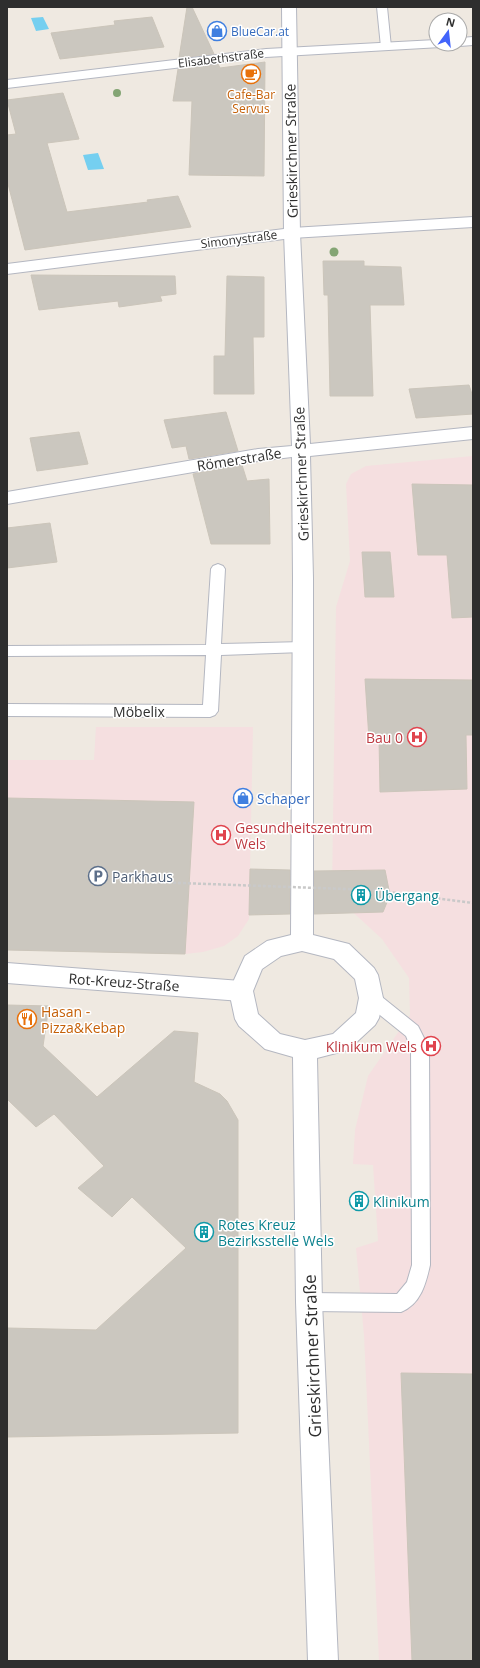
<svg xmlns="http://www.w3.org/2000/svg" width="480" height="1668" font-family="'Open Sans',sans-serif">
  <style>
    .medical { fill: #f5dfe0 }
    .water { fill: #75cff0 }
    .building { fill: #cbc7bf; stroke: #cbc5ba }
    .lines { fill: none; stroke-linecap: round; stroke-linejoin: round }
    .service-casing { stroke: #b4b7c1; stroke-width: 2 }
    .minor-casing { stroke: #b4b7c1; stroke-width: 2 }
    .secondary-casing { stroke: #b4b7c1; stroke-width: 2 }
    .service { fill: #fff; fill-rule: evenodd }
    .minor { fill: #fff; fill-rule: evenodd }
    .secondary { fill: #fff; fill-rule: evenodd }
    .path-bridge { stroke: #c9c9c9; stroke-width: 2.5; stroke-dasharray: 3 2; stroke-linecap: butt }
    .tree { fill: #84a574 }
    .labels { text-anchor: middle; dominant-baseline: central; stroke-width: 3; stroke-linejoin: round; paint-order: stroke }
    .far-shop-label { font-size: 12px; fill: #366cbe; stroke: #fff; text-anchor: start }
    .far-street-label { font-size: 12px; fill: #2e2e2e; stroke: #fff }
    .far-food-label { font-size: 12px; fill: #c56008; stroke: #fff }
    .street-label { font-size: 14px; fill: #2e2e2e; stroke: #fff }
    .health-label { font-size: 14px; fill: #be3a42; stroke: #fff; text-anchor: end }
    .shop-label { font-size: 14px; fill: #366cbe; stroke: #fff; text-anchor: start }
    .service-label { font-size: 14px; fill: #4e5e75; stroke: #fff; text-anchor: start }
    .culture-label { font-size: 14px; fill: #0d838f; stroke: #fff; text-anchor: start }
    .food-label { font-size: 14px; fill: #c56008; stroke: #fff; text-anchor: start }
    .near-street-label { font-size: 17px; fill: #2e2e2e; stroke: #fff }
  </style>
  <rect width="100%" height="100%" fill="#efe9e1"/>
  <path class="medical" d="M473,456V1661H379L364,1335L356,1248L378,1241L373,1165L353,1164L355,1130L368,1076L410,1015L409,978L382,939L332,893L336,607L350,561L346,484L351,474L366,466Z
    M96,727H253L249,919L238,936L224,946L203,952L185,954L193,802L7,798V760H94Z"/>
  <path class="water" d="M43,17L49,29L36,31L31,18Z
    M98,153L104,169L88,170L83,155Z"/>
  <path class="building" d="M187,7H192L214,54L179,58Z
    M152,17L164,47L60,59L51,33L115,25L114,21Z
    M265,62L264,176L189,175L192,101H173L178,69L218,64L220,68Z
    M63,93L79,139L47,143L67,212L148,202L147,200L178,196L191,227L25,250L7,180V135L16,134L7,100Z
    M323,261H364V266L401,267L404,305H370L373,396H330L328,295H324Z
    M31,275L175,276L176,294L160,296L162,301L119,307L118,301L39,310Z
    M227,276L264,277V337H253L254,394H214V356H225Z
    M469,385L473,397V414L416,418L409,389Z
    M226,412L238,451L189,459L186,446L172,448L164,420Z
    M79,432L88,464L37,471L30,438Z
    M242,465L247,481L269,479L270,544H211L193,474Z
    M412,484L473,485V617L452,618L447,555H418Z
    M50,523L57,562L7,568V528Z
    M362,552H390L394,597H365Z
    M365,679L473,680V735H466L467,789L380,792L379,738L369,739Z
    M7,798L194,802L185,954L7,950Z
    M250,869L290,870V914L249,915Z
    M385,870L390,895L383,912L314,914V871Z
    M7,1005L49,1006L43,1046L97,1097L174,1031L198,1033L194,1082L220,1094L227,1101L238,1120V1433L7,1437V1328L96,1330L186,1248L132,1197L112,1217L78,1188L104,1166L54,1114L36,1127L7,1099Z
    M401,1373L473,1374V1661H412Z"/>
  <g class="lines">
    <g class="service-casing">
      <path id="service" d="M377,7H387L391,47L390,49L386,50L381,47Z
        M218,564L223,566L225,569L221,644L303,642L308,643L310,647L308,651L303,652L221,655L218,711L215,715L210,717L7,716V704L203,705L206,655L7,656V646L206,645L211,569L213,566Z
        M371,991L377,993L418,1026L429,1048L430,1265C426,1283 421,1304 401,1312L309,1311L302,1308L299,1302L302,1296L309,1293L397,1294L407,1282L412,1265L411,1048L406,1036L365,1003L362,998L365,993Z"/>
    </g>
    <g class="minor-casing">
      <path id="minor" d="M473,37V45L460,46L454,44H460V38Z
        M436,40V44H443L441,47L266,57L7,88V80L266,49Z
        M473,217V227L292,238L7,274V264L292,228Z
        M7,963L241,981L249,984L253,991L249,998L241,1001L7,983Z"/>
    </g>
    <g class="secondary-casing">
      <path id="secondary" d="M282,7H296L300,233L310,444L473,427V439L310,456L313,578V935L349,944L374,968L378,975L383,998L379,1018L375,1025L348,1050L317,1058L322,1302L338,1661H308L296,1302L293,1057L265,1049L239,1026L235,1019L229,991L245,956L267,941L291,935L293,578L292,457L258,461L7,504V492L258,449L292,446L284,233ZM302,951L334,959L355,979L359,998L356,1013L333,1034L305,1040L280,1034L258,1014L253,991L262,969L281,956Z"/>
    </g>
    <use href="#service" class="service"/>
    <use href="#minor" class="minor"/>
    <use href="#secondary" class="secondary"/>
    <path class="path-bridge" d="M153,882L373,890L473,903"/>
  </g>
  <g class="tree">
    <circle cx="117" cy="93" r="4"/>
    <circle cx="334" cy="252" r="4.5"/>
  </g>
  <defs>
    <g id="shop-ring" transform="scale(1)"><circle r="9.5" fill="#fff" stroke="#3f7fe0" stroke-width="1.5"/><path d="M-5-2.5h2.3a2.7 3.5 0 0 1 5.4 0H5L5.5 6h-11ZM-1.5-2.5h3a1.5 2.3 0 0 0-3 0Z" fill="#3f7fe0"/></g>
    <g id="cafe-ring" transform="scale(1)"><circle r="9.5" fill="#fff" stroke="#e8710a" stroke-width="1.5"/><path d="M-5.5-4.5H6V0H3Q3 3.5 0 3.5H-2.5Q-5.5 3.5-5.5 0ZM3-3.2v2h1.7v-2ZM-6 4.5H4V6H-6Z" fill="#e8710a"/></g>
    <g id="hospital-ring" transform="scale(1)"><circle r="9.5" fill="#fff" stroke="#e0444e" stroke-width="1.5"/><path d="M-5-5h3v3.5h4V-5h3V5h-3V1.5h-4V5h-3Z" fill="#e0444e"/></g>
    <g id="parking-ring" transform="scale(1)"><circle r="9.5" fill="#fff" stroke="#5c6f8a" stroke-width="1.5"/><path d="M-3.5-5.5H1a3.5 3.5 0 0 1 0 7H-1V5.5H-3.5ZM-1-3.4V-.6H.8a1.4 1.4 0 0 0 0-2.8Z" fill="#5c6f8a"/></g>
    <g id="building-ring" transform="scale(1)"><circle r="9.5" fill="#fff" stroke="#0f9aa8" stroke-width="1.5"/><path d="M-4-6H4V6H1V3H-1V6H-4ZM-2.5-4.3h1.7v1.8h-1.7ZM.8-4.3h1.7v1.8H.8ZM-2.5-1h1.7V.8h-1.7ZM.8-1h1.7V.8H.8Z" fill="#0f9aa8"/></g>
    <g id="restaurant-ring" transform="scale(1)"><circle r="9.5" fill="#fff" stroke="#e8710a" stroke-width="1.5"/><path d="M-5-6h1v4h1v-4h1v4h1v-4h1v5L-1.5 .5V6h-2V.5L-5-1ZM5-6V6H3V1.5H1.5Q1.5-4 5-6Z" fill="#e8710a"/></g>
  </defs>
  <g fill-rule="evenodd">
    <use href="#shop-ring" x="217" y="31"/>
    <use href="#cafe-ring" x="251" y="74"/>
    <use href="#hospital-ring" x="417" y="737"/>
    <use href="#shop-ring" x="243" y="798"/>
    <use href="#hospital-ring" x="221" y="835"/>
    <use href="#parking-ring" x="98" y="876"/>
    <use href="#building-ring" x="361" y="895"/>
    <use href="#restaurant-ring" x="27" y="1019"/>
    <use href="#hospital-ring" x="431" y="1046"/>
    <use href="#building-ring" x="359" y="1201"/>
    <use href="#building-ring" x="204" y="1232"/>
  </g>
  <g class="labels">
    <g class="far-shop-label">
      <text x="231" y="31">BlueCar.at</text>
    </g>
    <g class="far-street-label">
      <text transform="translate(221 58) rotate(-7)">Elisabethstraße</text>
      <text transform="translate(239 239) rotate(-7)">Simonystraße</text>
    </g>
    <g class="far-food-label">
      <text x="251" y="94">Cafe-Bar<tspan x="251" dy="14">Servus</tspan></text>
    </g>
    <g class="street-label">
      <text transform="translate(291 151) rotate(-91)">Grieskirchner Straße</text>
      <text transform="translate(239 459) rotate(-9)">Römerstraße</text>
      <text transform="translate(301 474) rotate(-92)">Grieskirchner Straße</text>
      <text x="139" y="711">Möbelix</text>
      <text transform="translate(124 982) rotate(4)">Rot-Kreuz-Straße</text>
    </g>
    <g class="health-label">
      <text x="403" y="737">Bau 0</text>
      <text x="235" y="827" text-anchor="start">Gesundheitszentrum<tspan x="235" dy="16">Wels</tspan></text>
      <text x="417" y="1046">Klinikum Wels</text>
    </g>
    <g class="shop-label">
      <text x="257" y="798">Schaper</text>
    </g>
    <g class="service-label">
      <text x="112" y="876">Parkhaus</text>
    </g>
    <g class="culture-label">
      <text x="375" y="895">Übergang</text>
      <text x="373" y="1201">Klinikum</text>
      <text x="218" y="1224">Rotes Kreuz<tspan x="218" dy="16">Bezirksstelle Wels</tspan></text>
    </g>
    <g class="food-label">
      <text x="41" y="1011">Hasan -<tspan x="41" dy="16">Pizza&amp;Kebap</tspan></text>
    </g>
    <g class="near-street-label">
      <text transform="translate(312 1356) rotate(-92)">Grieskirchner Straße</text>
    </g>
  </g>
  <rect width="480" height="1668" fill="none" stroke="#2e2e2e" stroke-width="16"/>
  <g transform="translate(448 32) rotate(15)"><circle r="19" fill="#ffffff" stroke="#ababab"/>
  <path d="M0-3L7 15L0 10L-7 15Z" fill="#4264fb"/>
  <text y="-6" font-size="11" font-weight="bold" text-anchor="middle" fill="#2e2e2e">N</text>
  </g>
</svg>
